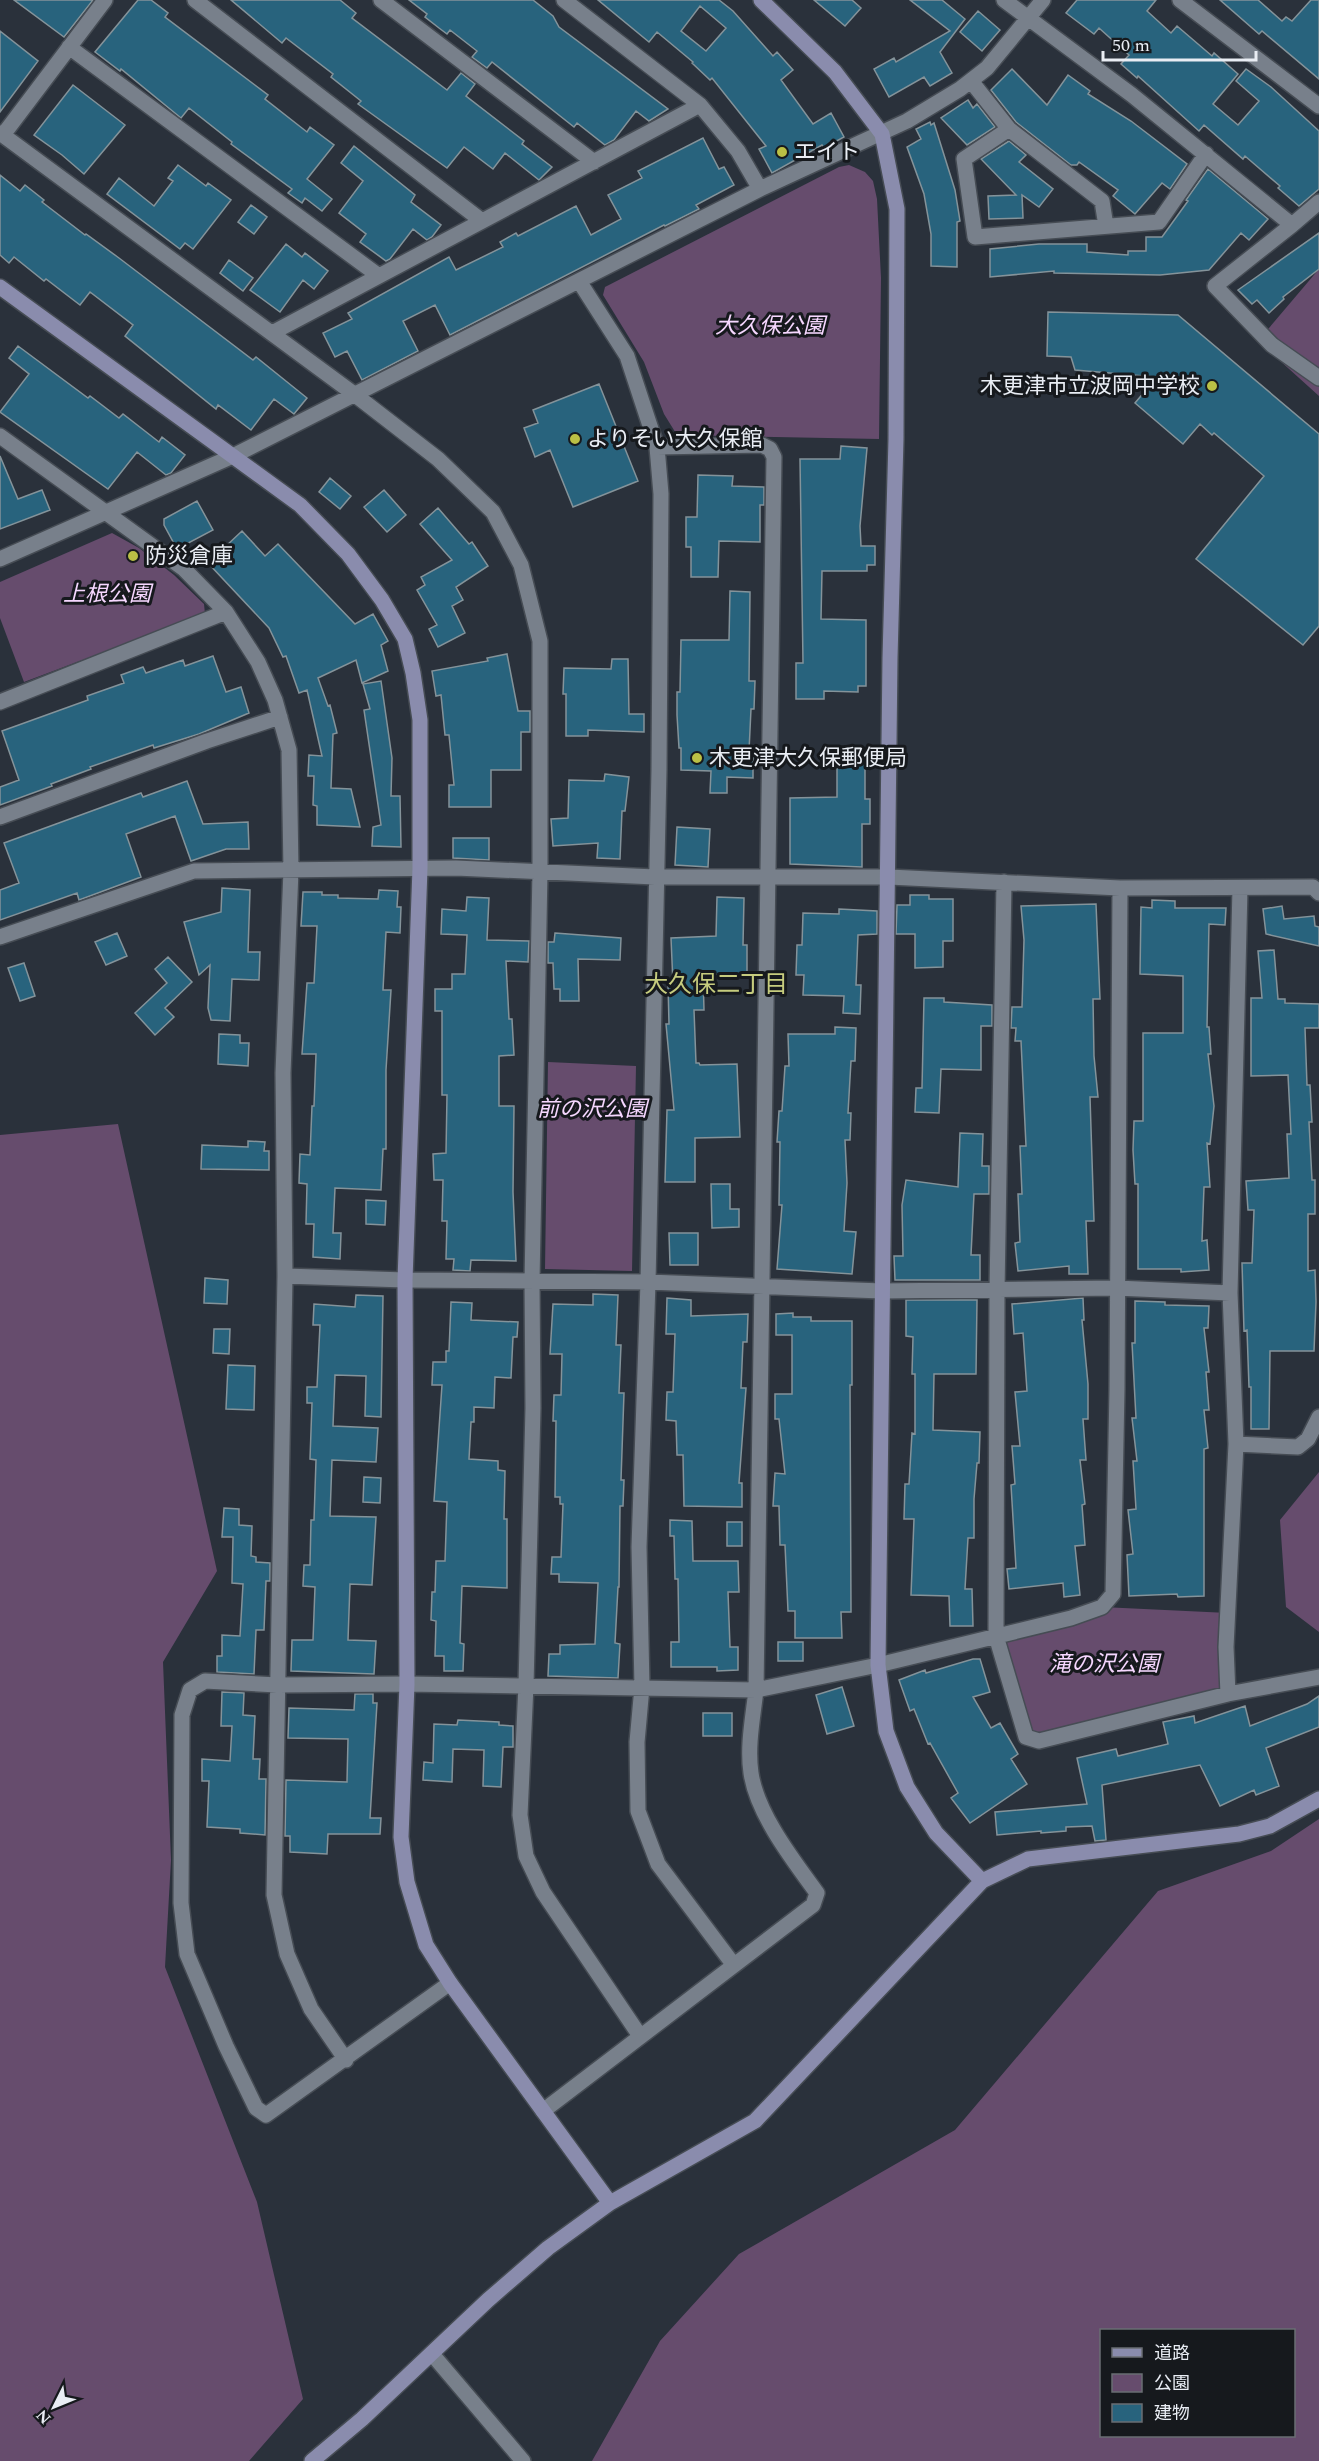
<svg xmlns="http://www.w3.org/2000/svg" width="1319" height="2461" font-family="Spectral,'Noto Sans JP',serif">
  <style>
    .green { fill: #664c6d; fill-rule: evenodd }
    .building { fill: #28637d; stroke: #84939a; stroke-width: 1.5; fill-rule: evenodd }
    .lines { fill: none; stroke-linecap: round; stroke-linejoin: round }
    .street-casing { stroke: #464c54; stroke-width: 18 }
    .secondary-casing { stroke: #464c54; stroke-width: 18 }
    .street { stroke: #78808b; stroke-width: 15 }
    .secondary { stroke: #8a8cad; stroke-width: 15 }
    .poi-dot { fill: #bac045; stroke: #16191d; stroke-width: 2 }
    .labels { text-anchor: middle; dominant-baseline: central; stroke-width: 6; stroke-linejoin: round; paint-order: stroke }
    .poi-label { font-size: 22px; fill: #e9edf4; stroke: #16191d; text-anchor: start }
    .park-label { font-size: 22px; font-style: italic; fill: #f6d7ff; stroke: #16191d }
    .neighbourhood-label { font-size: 24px; fill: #c6cc7e; stroke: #16191d }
  </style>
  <rect width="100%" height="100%" fill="#2a313b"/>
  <path class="green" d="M849,165L865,172L873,181L877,199L881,278L879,439L677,435L664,414L644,362L603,295L605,287L839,167Z
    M1319,269V396L1258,341Z
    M112,533L139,548L174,575L204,604L205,614L24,682L0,618V582Z
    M548,1062L636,1066L632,1271L545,1269Z
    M118,1124L217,1571L163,1662L171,1860L165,1967L257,2202L303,2399L249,2461H0V1135Z
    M1319,1472V1632L1286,1607L1280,1520Z
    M1102,1607L1228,1613V1694L1026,1737L996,1636Z
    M1319,1819V2461H592L660,2341L739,2254L955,2130L1158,1891L1271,1851ZM1102,2330H1294V2436H1102Z"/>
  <path class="building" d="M14,0H93L64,37Z
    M138,0H151L168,13L165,17L268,95L265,99L307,132L310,127L334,145L307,179L332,199L322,211L305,198L302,203L288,193L292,189L231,144L232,142L189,108L181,118L121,69L120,71L95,52Z
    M231,0H340L356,13L352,18L447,90L461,73L475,84L466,96L524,141L522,144L552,167L539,180L505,153L493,169L464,147L447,168L358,104L361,101L331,77L333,74L286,38L282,43Z
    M409,0H533L553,16L559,27L668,109L649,121L636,111L614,140L605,145L577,123L574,127L492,62L487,68L472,57L477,51L450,30L447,34L439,28L425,17L427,14Z
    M598,0H719L733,11L773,56L777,52L793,70L781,80L813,124L831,113L844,137L824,148L822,145L772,173L759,149L766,146L712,78L710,80L692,63L693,62L657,32L649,42ZM700,6L726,28L706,51L681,31Z
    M814,0H852L861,8L845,26Z
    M910,0H942L965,19L940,52L952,73L930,86L924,77L889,97L874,69L894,58L896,62L950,31Z
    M1077,0H1156L1147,11L1171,33L1177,26L1212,56L1214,53L1238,74L1213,104L1238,125L1259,101L1236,81L1246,69L1271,87L1319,131V189L1299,206L1278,188L1280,186L1245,156L1243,159L1204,125L1199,131L1138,76L1137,78L1121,64L1129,55L1099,28L1094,34L1066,13Z
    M1220,0H1258L1282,21L1286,17L1292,21L1311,0H1319V79L1262,31L1259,34Z
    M978,11L1000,30L982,51L960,32Z
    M0,31L38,61L0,112Z
    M1012,69L1047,105L1068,75L1090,91L1088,94L1131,121L1187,164L1170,189L1162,183L1135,214L1113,196L1118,190L1079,162L1077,165H1071L1016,122L991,90Z
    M73,85L125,125L84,174L62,155L34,135Z
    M968,100L973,108L977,104L995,127L967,145L941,118Z
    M930,122L931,125L934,123L955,190L960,221L957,222V267L931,266V234L924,194L907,147L921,139L916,129Z
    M703,138L719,169L724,167L734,185L696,205L699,209L665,226L664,225L450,335L435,305L403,321L418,351L362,380L347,351L335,357L323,333L352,319L348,313L449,257L456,270L503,247L500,242L516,233L518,236L576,206L591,235L621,219L608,195L642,178L638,171Z
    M1009,141L1026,155L1019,162L1053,189L1039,207L1022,195L1023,218L989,219L988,196L1016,195L981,159Z
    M354,146L415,195L411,202L441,225L432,237L427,240L413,229L390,259L386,261L360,242L366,234L339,213L363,181L341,163Z
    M178,165L206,186L208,183L231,200L193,249L185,243L180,249L107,194L119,178L154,206L173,181L168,178Z
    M1208,169L1268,219L1249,240L1241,233L1209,270L1160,275L1054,273V271L990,277V249L1039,244H1087V252L1128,255V251H1146V237H1162L1188,201L1186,200Z
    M0,175L20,191L25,185L44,200L42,202L85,235L86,234L119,258L253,360L256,357L307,398L294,414L274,399L251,430L218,405L216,409L125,336L133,325L90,292L80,305L46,279L44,281L14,257L9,263L0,255Z
    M251,205L267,217L254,234L238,222Z
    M1319,233V269L1283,297L1284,299L1269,313L1257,300L1252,304L1238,290Z
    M286,244L302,257L305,253L328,271L314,289L303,280L280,312L250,290Z
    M229,260L253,278L243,291L220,273Z
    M1048,312L1178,315L1319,434V626L1303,645L1196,559L1264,476L1214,433L1212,435L1200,424L1183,444L1135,403L1157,377L1075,370L1071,357L1047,356Z
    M18,346L88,398L90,396L119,418L123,414L159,442L162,437L185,455L171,473L166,475L137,452L108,489L0,412L29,374L9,358Z
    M599,384L638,481L573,507L550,450L535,457L524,428L538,423L533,410Z
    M841,446L867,448L860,526L861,546H875V565H867V571H822L821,619L866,620V686H858V692L824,691V699H796V663H803L800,459H840Z
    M0,456L18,499L42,490L50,510L0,529Z
    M698,475L733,476L732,486L764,487V505H760V542L719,541L718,577H691V547H686V517H697Z
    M330,478L351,496L340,509L319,492Z
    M384,490L406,515L387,532L364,507Z
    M197,501L213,530L177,549L164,525V519Z
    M438,508L469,544L472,542L488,566L456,587L463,600L452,606L465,633L438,647L429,629L437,625L417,590L425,585L421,577L452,560L420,524Z
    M242,531L265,556L278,544L355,624L373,614L388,641L381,645L388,671L362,683L356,660L318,678L328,706L330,705L337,733L333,734L331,788L351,789L360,827L317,825V806L313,805L314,776H308L309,755L322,756L307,690L299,693L286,656L283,657L269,628L208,563Z
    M730,591L750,592L749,681H755L754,709H751L749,751H753V778L727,777V793H710L711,771L681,770V748H679L677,715V692H680L681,640H729Z
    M507,654L518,711H530V732H521V770H491V807H449V785H454L449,735H445L441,695L436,696L432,671L488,661L487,658Z
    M213,656L226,692L241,687L249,713L199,734L154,748L153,745L90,767L91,769L51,784L52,786L0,805V787L19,780L2,731L88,700L87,696L124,683L121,675L143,667L146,673L183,660L185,666Z
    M612,659H628L629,714H644V732L588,730V736H566V694H563L564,668L611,669Z
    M381,681L392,758L391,796H400L401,847L372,846L373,827L381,825L364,710L370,709L363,684Z
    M837,750H865V799H870V824H862V867L790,864V798L837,797Z
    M605,774L629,777L625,811H622L620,859L597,858L598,843L553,846L551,819L568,818L569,780L604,781Z
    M187,781L203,824L248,822L249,849H226L191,861L175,816L126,834L141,877L79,900L77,893L0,920V890L19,883L4,843L141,793L143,797Z
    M677,827L710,829L708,867L675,865Z
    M453,838H489V860L453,858Z
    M222,888L250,890L248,952H260L259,980L232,979L230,1021L211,1020L208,1008L210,965L199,975L184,922L221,912Z
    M379,890L398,891L397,907H401L400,933L386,932L383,990H391L386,1070V1149H383L381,1190L335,1188L333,1233H341L340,1259L313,1257L314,1224H306L307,1184L299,1183L300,1154L310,1155L312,1106H314L316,1054H302L307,983H314L317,926H301L303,892H322V895H338V898L378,899Z
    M910,895H929V899H953V941H943V967L915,968V934H896L897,905H910Z
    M467,897L489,898L487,940L529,941L528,962L506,961L509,1019H512L514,1055L499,1056V1106H514L513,1192L516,1261L471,1260L470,1271L453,1270L454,1259H446L447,1221H442L443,1180H434L433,1154L446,1153L447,1095H442V1011H435V989H452V974H465L467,935L441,934L442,909L466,911Z
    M717,897L744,898L743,945H747V975L703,974L704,1010H694L696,1063H699L700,1065L737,1064L740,1137L695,1138V1182H665L667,1110H674L666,1024H669L668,984H673L671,938L716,936Z
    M1152,900L1175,901V908H1226L1225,925L1209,924L1207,1027H1209L1211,1054H1208L1214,1106L1210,1144L1207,1143L1210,1187H1204L1202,1241L1207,1240L1209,1270L1181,1272V1269H1138V1184H1135L1133,1150L1134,1121H1143V1033H1183V976L1140,974L1141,907L1152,908Z
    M1096,904L1100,999H1093L1094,1056L1098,1097H1090L1094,1221H1086L1088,1274H1069V1266L1018,1271L1015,1243L1020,1242L1018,1194H1022L1020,1146H1026L1021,1041H1015L1016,1028H1011L1012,1007H1022L1024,940L1021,906Z
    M1282,906L1284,919L1314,916L1315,926L1319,927V946L1266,934L1263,909Z
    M839,909L877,911V934L858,935L856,985H861L860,1014L843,1013L844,996L803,995L804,975H796L797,945H802L803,913L839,914Z
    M117,933L127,956L106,965L95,942Z
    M555,933L621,938L620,960L578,959L579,1001H560V989H554L553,963H548V942H554Z
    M1274,950L1278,999H1285V1003L1319,1004V1028H1305L1307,1085H1310L1312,1122H1309L1312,1180H1315V1214H1308V1271L1315,1270L1316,1302L1314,1351H1270L1269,1429H1251V1387H1249L1247,1330L1244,1331L1242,1263H1252L1254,1210H1248L1246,1181L1289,1178L1287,1134H1291L1288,1075L1251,1076V998H1262L1258,951Z
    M168,957L192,982L165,1008L174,1017L155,1035L135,1013L167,983L155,969Z
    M24,963L35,996L20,1001L8,968Z
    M924,998H944V1002L992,1005V1026H981V1070L941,1069L939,1113L915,1112L916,1088H922Z
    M835,1027L856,1028L855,1061H851L848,1113H851L850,1140H845L847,1183L844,1231L856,1232L852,1274L777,1269L782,1205H779L780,1142H777L779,1111H782L785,1066H789L788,1034H835Z
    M219,1034L240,1035V1043H249L248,1066L218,1064Z
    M960,1133L983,1134L982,1166H989V1194H974L971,1255H980V1280H895L894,1256H903L902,1205L906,1180L958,1187Z
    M248,1141L265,1142L264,1151H269V1170L201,1169L202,1145L248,1147Z
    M711,1184H730V1209H739V1227L712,1228Z
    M366,1200L386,1201L385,1225L366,1224Z
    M669,1233H698V1265H670Z
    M205,1278L228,1280L227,1304L204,1303Z
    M593,1294L618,1295L616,1345H621L619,1393H624L621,1480H624L623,1506H620L619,1587H618L615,1643L620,1644L618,1678L548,1676L549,1654H560V1645L595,1644L598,1583L559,1582V1574H551L552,1557H561L563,1504H560V1497H555L556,1421H553L554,1395H561L562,1354H550L553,1304L593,1305Z
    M356,1295L383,1296L381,1417L365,1416L366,1376L335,1375L333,1426L378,1428L376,1462L332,1460L330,1516L376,1517L372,1585L350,1584L348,1640L376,1641L374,1674L291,1671L292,1640H313L315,1587L303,1586L304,1565H310L311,1520H314L316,1460L310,1459L312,1403H307V1387H317L320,1325H313L314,1304L355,1307Z
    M667,1298L691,1300V1316L748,1314L747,1342H743L741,1388H746L739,1483H742V1507L684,1506L683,1455H677L676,1421L666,1420L667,1392H673L675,1334H666Z
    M1083,1298L1084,1320H1082L1088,1384V1419H1083L1086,1460H1080L1085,1504L1082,1505L1085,1545L1075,1546L1080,1595L1064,1597L1063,1583L1009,1589L1007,1569L1016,1568L1011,1485L1015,1484L1012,1446H1020L1015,1392L1027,1391L1023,1333L1014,1334L1012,1304Z
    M906,1300H977L976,1374H934L933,1430L980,1432L979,1463H977L974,1499V1538H968L965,1589H972L973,1626H950L949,1596L911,1595L914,1519H904L905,1484H909L912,1433L915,1434V1374H912L913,1337L906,1336Z
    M1135,1301L1165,1302V1305L1209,1306L1208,1328H1204L1209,1372H1206L1209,1410H1204L1208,1448L1204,1449V1596L1178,1597L1177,1594L1129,1596L1127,1555L1133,1554L1128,1510L1136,1509L1133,1461H1137L1132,1418H1136L1132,1343H1135Z
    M451,1302L472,1303L471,1320L518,1322L517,1337H513L511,1378L495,1377L494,1408L474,1407V1422H471L469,1459L498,1461V1470L505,1471L504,1519H507V1588L462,1586L460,1643L464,1644L463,1671H444V1656H435L436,1621L431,1620L432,1592H435L436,1561H445L447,1502L434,1501L442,1385H432L433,1362H446V1351H449Z
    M793,1313V1317H811V1321H852V1385H850L851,1612H841L842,1638H795V1611H788L785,1545H780L779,1506H773L775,1473L785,1474L779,1419H775V1394H792V1335H776V1314Z
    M214,1329H230L229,1354L213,1353Z
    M228,1365L255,1366L254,1410L226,1409Z
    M364,1477L381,1478L380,1503L363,1502Z
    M224,1508L239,1509V1525L252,1526L251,1556L256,1557V1562L270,1563V1581H266L264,1630H256L254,1674L217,1672V1656H222V1635L240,1636L243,1584L232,1583L233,1537H222Z
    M670,1520L692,1521L693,1561H738L739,1592H728L730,1647H738V1670L717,1671V1667H671V1642H679L678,1579H675L674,1536H670Z
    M727,1522H742V1546H727Z
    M778,1642H803V1661H778Z
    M973,1659H980L990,1692L973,1697L991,1728L1000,1723L1018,1754L1011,1759L1027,1784L970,1823L951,1798L958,1793L930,1743L928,1744L914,1709L910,1711L899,1680L925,1670L926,1673Z
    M842,1687L854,1726L827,1734L816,1695Z
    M222,1692L244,1693L243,1715L255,1716L253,1759H260L259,1779H266L265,1835L240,1833V1829L207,1827L209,1781H202V1759L230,1761L232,1726H221Z
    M355,1694H373V1703H377L370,1818H381L380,1834H328L327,1854L290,1852V1836H285L286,1780L347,1782L348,1739L288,1738L289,1708L354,1710Z
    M1319,1696V1727L1266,1748L1279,1786L1256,1795L1254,1790L1220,1806L1200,1765L1102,1785L1106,1840L1095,1841L1092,1826L1066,1827V1831L1041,1833V1831L997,1835L995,1812L1087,1804L1077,1758L1116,1749L1118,1756L1168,1744L1163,1722L1194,1716L1195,1723L1245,1706L1250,1726L1307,1704Z
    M703,1713H732V1736H703Z
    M458,1720L499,1722V1725L513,1726V1747H503L501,1787L483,1786L484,1750L453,1749L452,1782L423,1780L424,1762L433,1763L434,1724L457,1725Z"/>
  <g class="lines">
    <g class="street-casing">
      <path id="street" d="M195,0L482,221
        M381,0L594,162
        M564,0L700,105L738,151L760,189
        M1004,0L1132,95L1292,225L1319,202
        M1180,0L1319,106
        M69,47L379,276
        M971,81L1009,129L964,159L975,237L1159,222L1206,154
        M1009,129L1102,201L1106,226
        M0,133L354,394L438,459L493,512L521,565L540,641V871L532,1281L533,1408L526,1685L520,1815L526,1856L543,1892L640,2036
        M3,135L105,0
        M1292,225L1215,286L1272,345L1319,378
        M579,281L627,356L657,447L661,494L659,770L648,1282L639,1547L642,1687L637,1742L638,1811L658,1864L733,1964
        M272,333L700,105
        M0,436L184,569L226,612L258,662L275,700L289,750L291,870L283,1073L285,1276L274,1895L287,1954L311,2009L346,2060
        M0,559L233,456L760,189L907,121L960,89L987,68L1043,0
        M0,702L226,612
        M0,817L207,741L280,717
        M1004,882L997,1290L996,1636L1026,1737L1039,1741L1228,1694L1319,1677
        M0,937L194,871L456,868L655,877H889L1120,888L1313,887L1319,893
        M285,1276L405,1280L648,1282L882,1291L1116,1288L1230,1293
        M1236,1444L1298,1447L1308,1439L1319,1417
        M1228,1694L1226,1647L1236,1444L1230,1293L1240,888
        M450,1983L266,2115L256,2108L226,2046L187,1954L181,1903L182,1715L190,1690L205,1681L277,1685L407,1684L756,1690L878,1665L1071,1618L1102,1607L1113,1594L1117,1389L1120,888
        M543,2111L813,1905L817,1893C793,1860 757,1814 751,1773C747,1746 753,1717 756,1690L774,457L770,449L762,445L657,447
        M432,2354L523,2461"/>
    </g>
    <g class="secondary-casing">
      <path id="secondary" d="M761,0L835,72L882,134L897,209L896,439L890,658L878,1665L886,1731L907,1787L936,1833L982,1881
        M0,287L300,505L348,554L382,600L405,639L413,673L420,720V868L405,1280L407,1684L401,1837L407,1882L426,1945L450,1983L610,2203
        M312,2461L362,2419L488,2300L548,2248L610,2203L755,2121L982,1881L1028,1859L1239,1834L1270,1826L1319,1799"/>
    </g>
    <use href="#street" class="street"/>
    <use href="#secondary" class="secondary"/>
  </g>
  <g class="poi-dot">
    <circle cx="782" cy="152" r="6"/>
    <circle cx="1212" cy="386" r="6"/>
    <circle cx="575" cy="439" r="6"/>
    <circle cx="133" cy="556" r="6"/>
    <circle cx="697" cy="758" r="6"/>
  </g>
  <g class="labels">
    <g class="poi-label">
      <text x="794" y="152">エイト</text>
      <text x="1200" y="386" text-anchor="end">木更津市立波岡中学校</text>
      <text x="587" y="439">よりそい大久保館</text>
      <text x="145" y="556">防災倉庫</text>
      <text x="709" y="758">木更津大久保郵便局</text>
    </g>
    <g class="park-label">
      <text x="770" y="326">大久保公園</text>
      <text x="107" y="594">上根公園</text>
      <text x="592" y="1109">前の沢公園</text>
      <text x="1104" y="1664">滝の沢公園</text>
    </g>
    <g class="neighbourhood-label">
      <text x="716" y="985">大久保二丁目</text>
    </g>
  </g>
  <rect x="1100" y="2329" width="195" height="108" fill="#16191d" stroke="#6a6e73" stroke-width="1.5"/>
  <rect x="1112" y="2348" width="30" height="9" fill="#8a8cad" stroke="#6a6e73" stroke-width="1.5"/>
  <text x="1154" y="2359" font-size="18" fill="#e9edf4">道路</text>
  <rect x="1112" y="2374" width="30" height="18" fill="#664c6d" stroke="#6a6e73" stroke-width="1.5"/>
  <text x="1154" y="2389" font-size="18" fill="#e9edf4">公園</text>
  <rect x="1112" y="2404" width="30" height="18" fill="#28637d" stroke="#6a6e73" stroke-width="1.5"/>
  <text x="1154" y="2419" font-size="18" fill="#e9edf4">建物</text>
  <g transform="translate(54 2407) rotate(227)" stroke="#16191d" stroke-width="4.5" paint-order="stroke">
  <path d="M0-4.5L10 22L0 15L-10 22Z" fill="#e9edf4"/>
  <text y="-9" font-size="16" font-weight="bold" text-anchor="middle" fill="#e9edf4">N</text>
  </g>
  <path d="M1103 51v9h153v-9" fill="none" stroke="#e9edf4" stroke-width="3"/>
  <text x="1112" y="51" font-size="18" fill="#e9edf4" stroke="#16191d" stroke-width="4.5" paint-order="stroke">50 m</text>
</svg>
